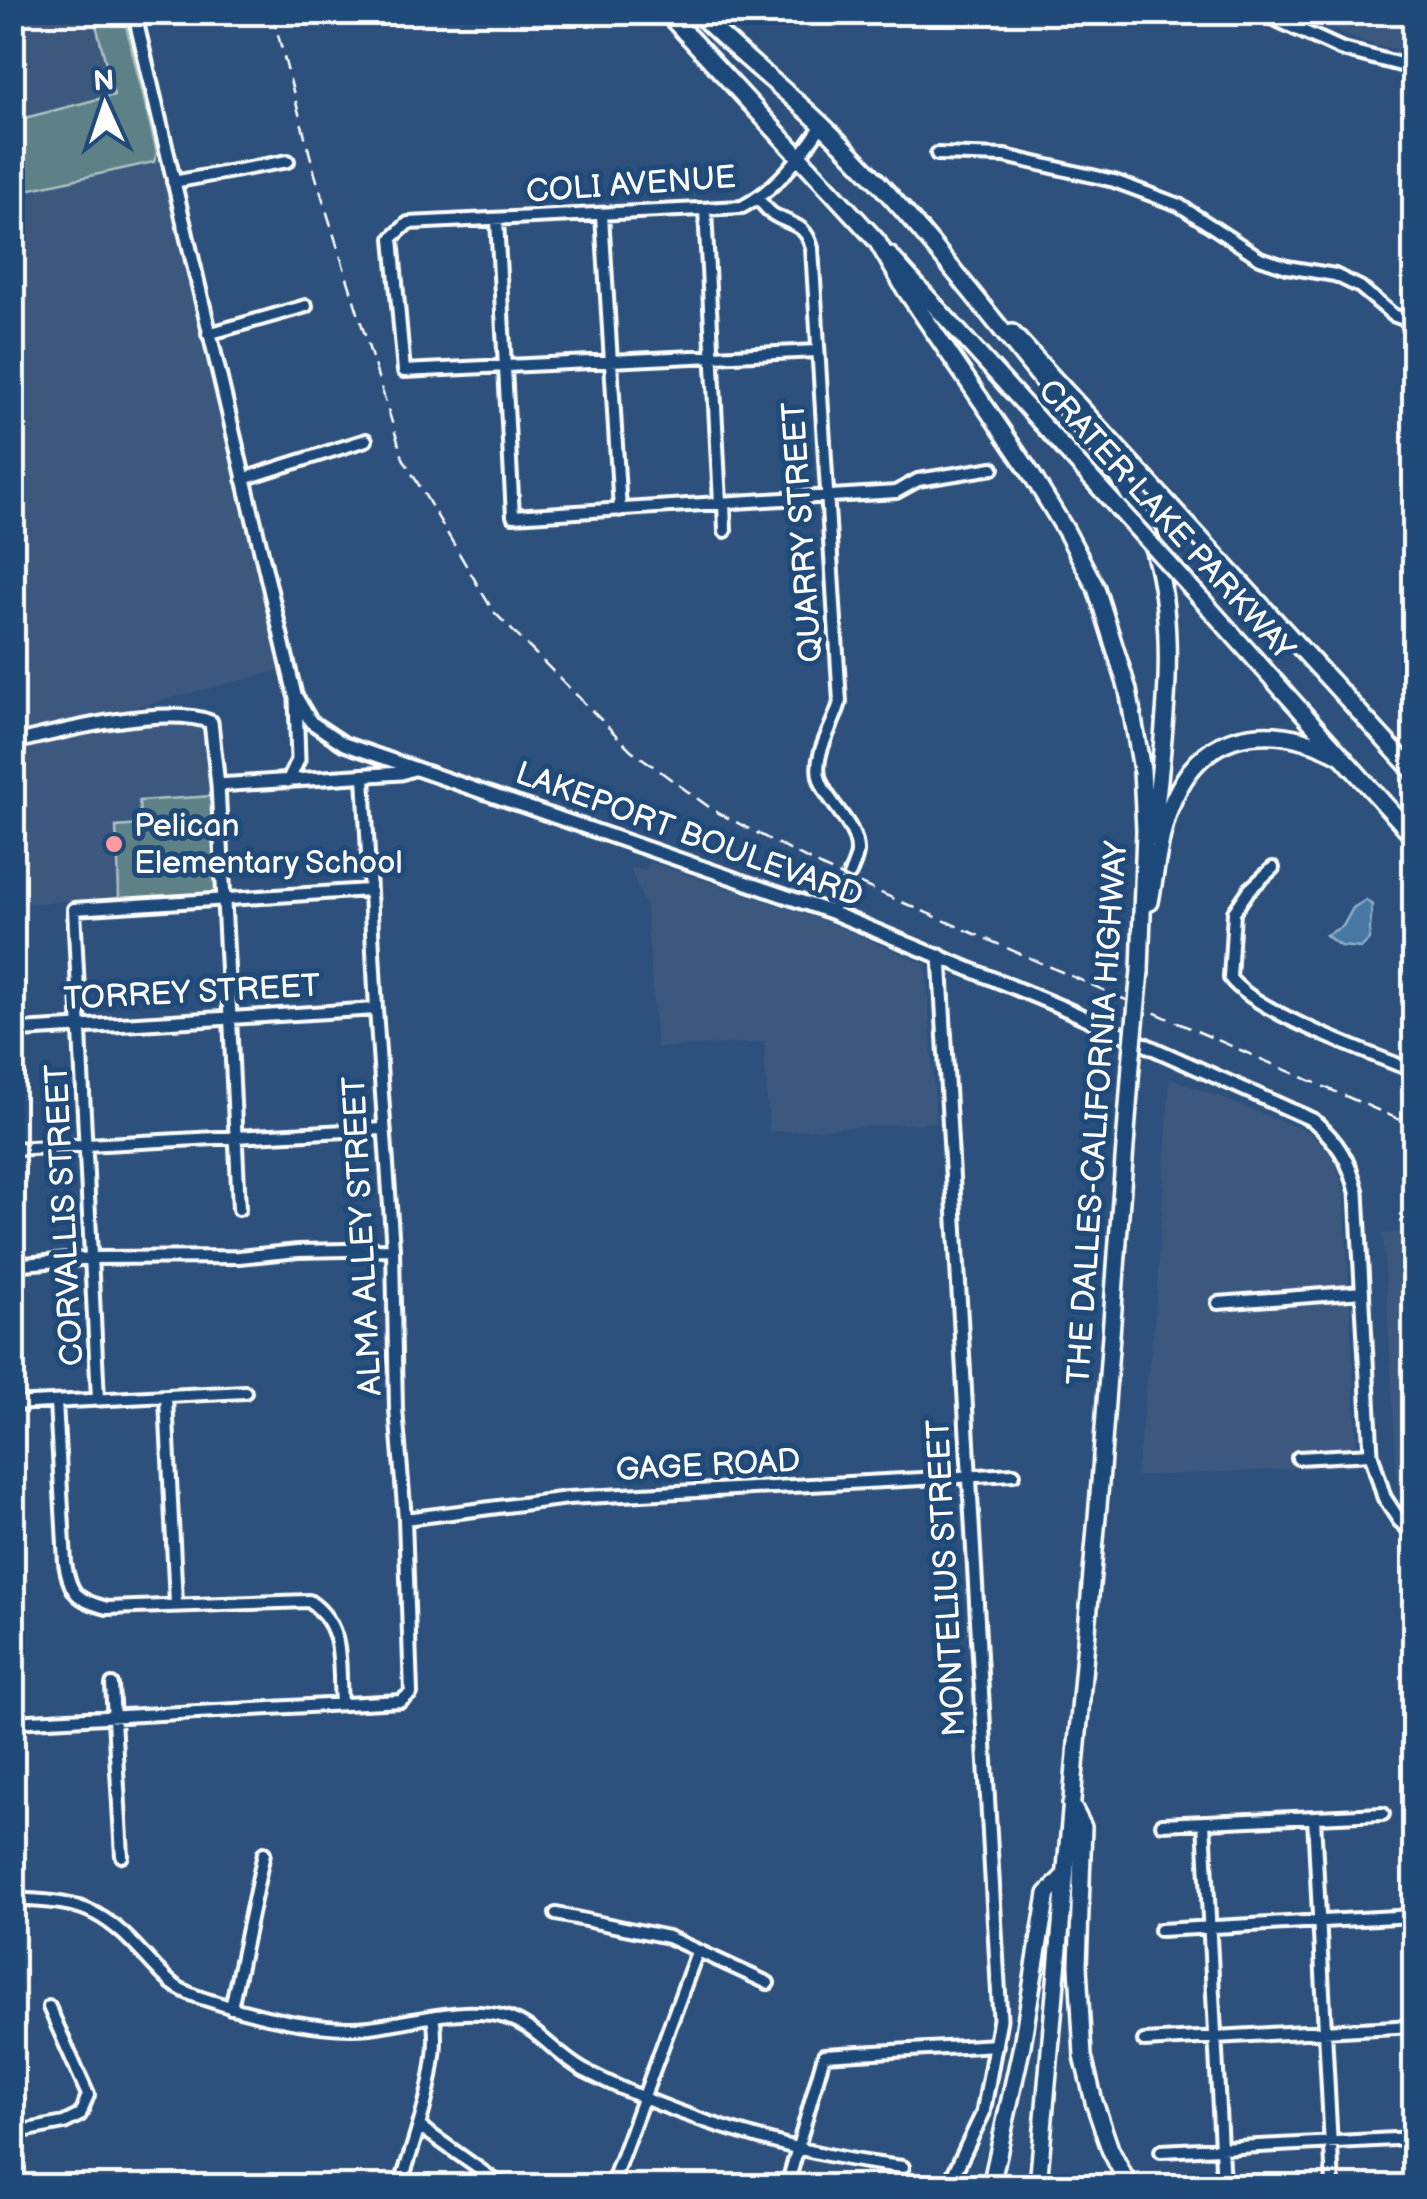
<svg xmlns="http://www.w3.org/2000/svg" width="1427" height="2199" font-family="'Balsamiq Sans',sans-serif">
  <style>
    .built { fill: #3d597f }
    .green { fill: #5d8186; stroke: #aec0c2; stroke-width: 2.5 }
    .water { fill: #4778a3; stroke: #91aec8; stroke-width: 2.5 }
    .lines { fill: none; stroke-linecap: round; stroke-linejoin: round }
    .minor-casing { stroke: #fff; stroke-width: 18 }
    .tertiary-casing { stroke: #fff; stroke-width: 19 }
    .primary-casing { stroke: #fff; stroke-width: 22 }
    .trunk-casing { stroke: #fff; stroke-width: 22 }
    .minor { stroke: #1f4a7a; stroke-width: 10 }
    .tertiary { stroke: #1f4a7a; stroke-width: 11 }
    .primary { stroke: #1f4a7a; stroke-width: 15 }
    .trunk { stroke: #1f4a7a; stroke-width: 15 }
    .rail { stroke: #fff; stroke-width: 2.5; stroke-dasharray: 15 8; stroke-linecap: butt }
    .primary-bridge-casing { stroke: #fff; stroke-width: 22; stroke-linecap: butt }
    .trunk-bridge-casing { stroke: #fff; stroke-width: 22; stroke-linecap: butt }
    .primary-bridge { stroke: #1f4a7a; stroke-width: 15 }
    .trunk-bridge { stroke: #1f4a7a; stroke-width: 15 }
    .poi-dot { fill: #ff9aa2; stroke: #1f4a7a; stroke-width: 4 }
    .labels { text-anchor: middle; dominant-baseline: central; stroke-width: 10; stroke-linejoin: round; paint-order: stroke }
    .street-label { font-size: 32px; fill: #fff; stroke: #1f4a7a }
    .poi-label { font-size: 32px; fill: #fff; stroke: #1f4a7a; text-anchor: start }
  </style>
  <rect width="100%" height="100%" fill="#2d517c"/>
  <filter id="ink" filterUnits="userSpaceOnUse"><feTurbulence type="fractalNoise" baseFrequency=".01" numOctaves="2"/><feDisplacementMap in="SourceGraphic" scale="20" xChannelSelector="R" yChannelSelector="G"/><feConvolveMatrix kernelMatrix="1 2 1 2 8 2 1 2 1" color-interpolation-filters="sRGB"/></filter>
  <g filter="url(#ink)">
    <path class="built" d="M13,13H128L282,670L13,738Z
      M1292,13H1414V52L1374,45Z
      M149,725L203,726L207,732L218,893L13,904V750L79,733Z
      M649,862L828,922L926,965L936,1122L769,1132L764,1042L657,1048L646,907L630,868L646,870Z
      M1170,1078L1309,1132L1333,1156L1344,1192L1358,1466L1136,1476L1156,1306Z
      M1414,1232V1517L1398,1489L1383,1234Z"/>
    <path class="green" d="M93,13H123L157,153L154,162L13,193V121L114,95Z
      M212,796L218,893L119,898L118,859L123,858L122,851L117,852L116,827L141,825L139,801Z"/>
    <path class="water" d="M1366,900L1372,905L1369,940L1361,948L1340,946L1326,935L1343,926L1353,908Z"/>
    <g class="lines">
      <g class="minor-casing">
        <path id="minor" d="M937,154L1005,156L1114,181L1179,205L1260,258L1287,267L1335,275L1360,287L1393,315L1401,318L1414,315
          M173,182L288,161
          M758,199C764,205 769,213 776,216C795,226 806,225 812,248L840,702C834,726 814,751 819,776C825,802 858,824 857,852C857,858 852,868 850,874
          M705,210L720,503
          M602,215L620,510
          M497,220L513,516L896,492L918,480L993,468
          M208,334L306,306
          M817,351L404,371L392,238L408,223L742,207C776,189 801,157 822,125
          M243,479L366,440
          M724,503L725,531
          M1273,868L1249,890L1234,912L1230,978C1255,1012 1371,1054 1414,1071
          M831,912L842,889
          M12,1149L383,1129
          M239,1209L230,1018L376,1009
          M12,1265L92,1258L239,1257L298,1251L393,1249
          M1218,1303L1363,1292
          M166,1398L176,1603
          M98,1399L74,909L369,890
          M56,1402L65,1563C70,1594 77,1600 107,1608L309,1601C346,1626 338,1663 341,1704
          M12,1404L245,1392
          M1298,1458L1371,1454
          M405,1519L568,1498L1014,1474
          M112,1685L122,1856
          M12,1722L401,1701L411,1693L405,1519L396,1409L393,1249L376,1009L364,776
          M1314,1818L1333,2186
          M1204,1822L1223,2186
          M1162,1824L1383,1814
          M12,1899C39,1901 71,1901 94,1913C125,1929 143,1956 167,1979C179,1991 197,1997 214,2002C258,2017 324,2032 370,2027C414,2022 461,2005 505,2017C537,2026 556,2056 585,2071C678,2118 800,2156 903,2167
          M556,1914L668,1937L768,1983
          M1160,1930L1414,1916
          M231,2008L264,1853
          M1144,2041L1414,2026
          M419,2126L503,2186
          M12,2133L64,2123L80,2115L88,2095L49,2007
          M1161,2151L1414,2138
          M400,2186C414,2143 443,2061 433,2018
          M611,2186L697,1952
          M787,2186L824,2055L997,2045"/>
      </g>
      <g class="tertiary-casing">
        <path id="tertiary" d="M134,12L295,695L311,722L344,744L831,912L1061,1007L1313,1120C1338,1142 1349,1160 1357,1192L1371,1454L1384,1497L1399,1520L1414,1534
          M1260,12L1341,49L1414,68
          M12,743C60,731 166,704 211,722L218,785L230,1018L12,1031
          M288,781L298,760L296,699
          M218,785L401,773L413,769
          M940,956L1000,2019L983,2113L948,2186"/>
      </g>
      <g class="primary-casing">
        <path id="primary" d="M889,255L1118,508
          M1012,333L1414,772
          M1203,601L1414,837"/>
      </g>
      <g class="trunk-casing">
        <path id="trunk" d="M666,12L877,241L905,289L1030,472L1066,531L1096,588L1128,690L1142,770L1145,830L1140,971
          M697,12C736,52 781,86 821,124C903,202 972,294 1043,381C1089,437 1142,493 1158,566C1178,650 1161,752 1153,837
          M1150,902C1157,866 1160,823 1178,790C1213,722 1284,724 1343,757
          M1071,1804L1083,1827L1078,1965L1083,2056L1094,2102L1110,2149L1129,2186
          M991,2186L1022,2045L1047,1894L1063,1877
          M1038,2186L1100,1483L1131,1066"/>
      </g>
      <use href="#minor" class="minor"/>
      <use href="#tertiary" class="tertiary"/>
      <use href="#primary" class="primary"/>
      <use href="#trunk" class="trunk"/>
      <path class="rail" d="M272,12L315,174L403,458L493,611L631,750L713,810L824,868L1414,1126"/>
      <g class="primary-bridge-casing">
        <path id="primary-bridge" d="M1118,508L1203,601"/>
      </g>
      <g class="trunk-bridge-casing">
        <path id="trunk-bridge" d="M1131,1066L1140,971"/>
      </g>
      <use href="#primary-bridge" class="primary-bridge"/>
      <use href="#trunk-bridge" class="trunk-bridge"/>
    </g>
  </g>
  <circle class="poi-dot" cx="114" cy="844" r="10"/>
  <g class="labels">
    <g class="street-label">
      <text transform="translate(631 185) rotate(-4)">COLI AVENUE</text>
      <text transform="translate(1166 520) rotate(48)">CRATER LAKE PARKWAY</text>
      <text transform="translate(803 532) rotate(-94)">QUARRY STREET</text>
      <text transform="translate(689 835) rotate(20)">LAKEPORT BOULEVARD</text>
      <text transform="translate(192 993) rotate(-3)">TORREY STREET</text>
      <text transform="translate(1098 1113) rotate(-86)">THE DALLES-CALIFORNIA HIGHWAY</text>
      <text transform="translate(65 1215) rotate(-93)">CORVALLIS STREET</text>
      <text transform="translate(363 1236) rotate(-93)">ALMA ALLEY STREET</text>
      <text transform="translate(708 1466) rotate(-3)">GAGE ROAD</text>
      <text transform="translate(947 1578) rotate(-93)">MONTELIUS STREET</text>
    </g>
    <g class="poi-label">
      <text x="134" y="826">Pelican<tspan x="134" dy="37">Elementary School</tspan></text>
    </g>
  </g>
  <rect width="1427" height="2199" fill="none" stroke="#1f4a7a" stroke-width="50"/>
  <rect x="25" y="25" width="1377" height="2149" fill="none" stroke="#fff" stroke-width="4" filter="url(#ink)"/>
  <g transform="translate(105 105) rotate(357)" stroke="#1f4a7a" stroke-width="8" paint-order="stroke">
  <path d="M0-8L18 38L0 25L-18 38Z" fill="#ffffff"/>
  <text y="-15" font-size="28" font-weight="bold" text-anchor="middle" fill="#ffffff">N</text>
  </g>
</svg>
